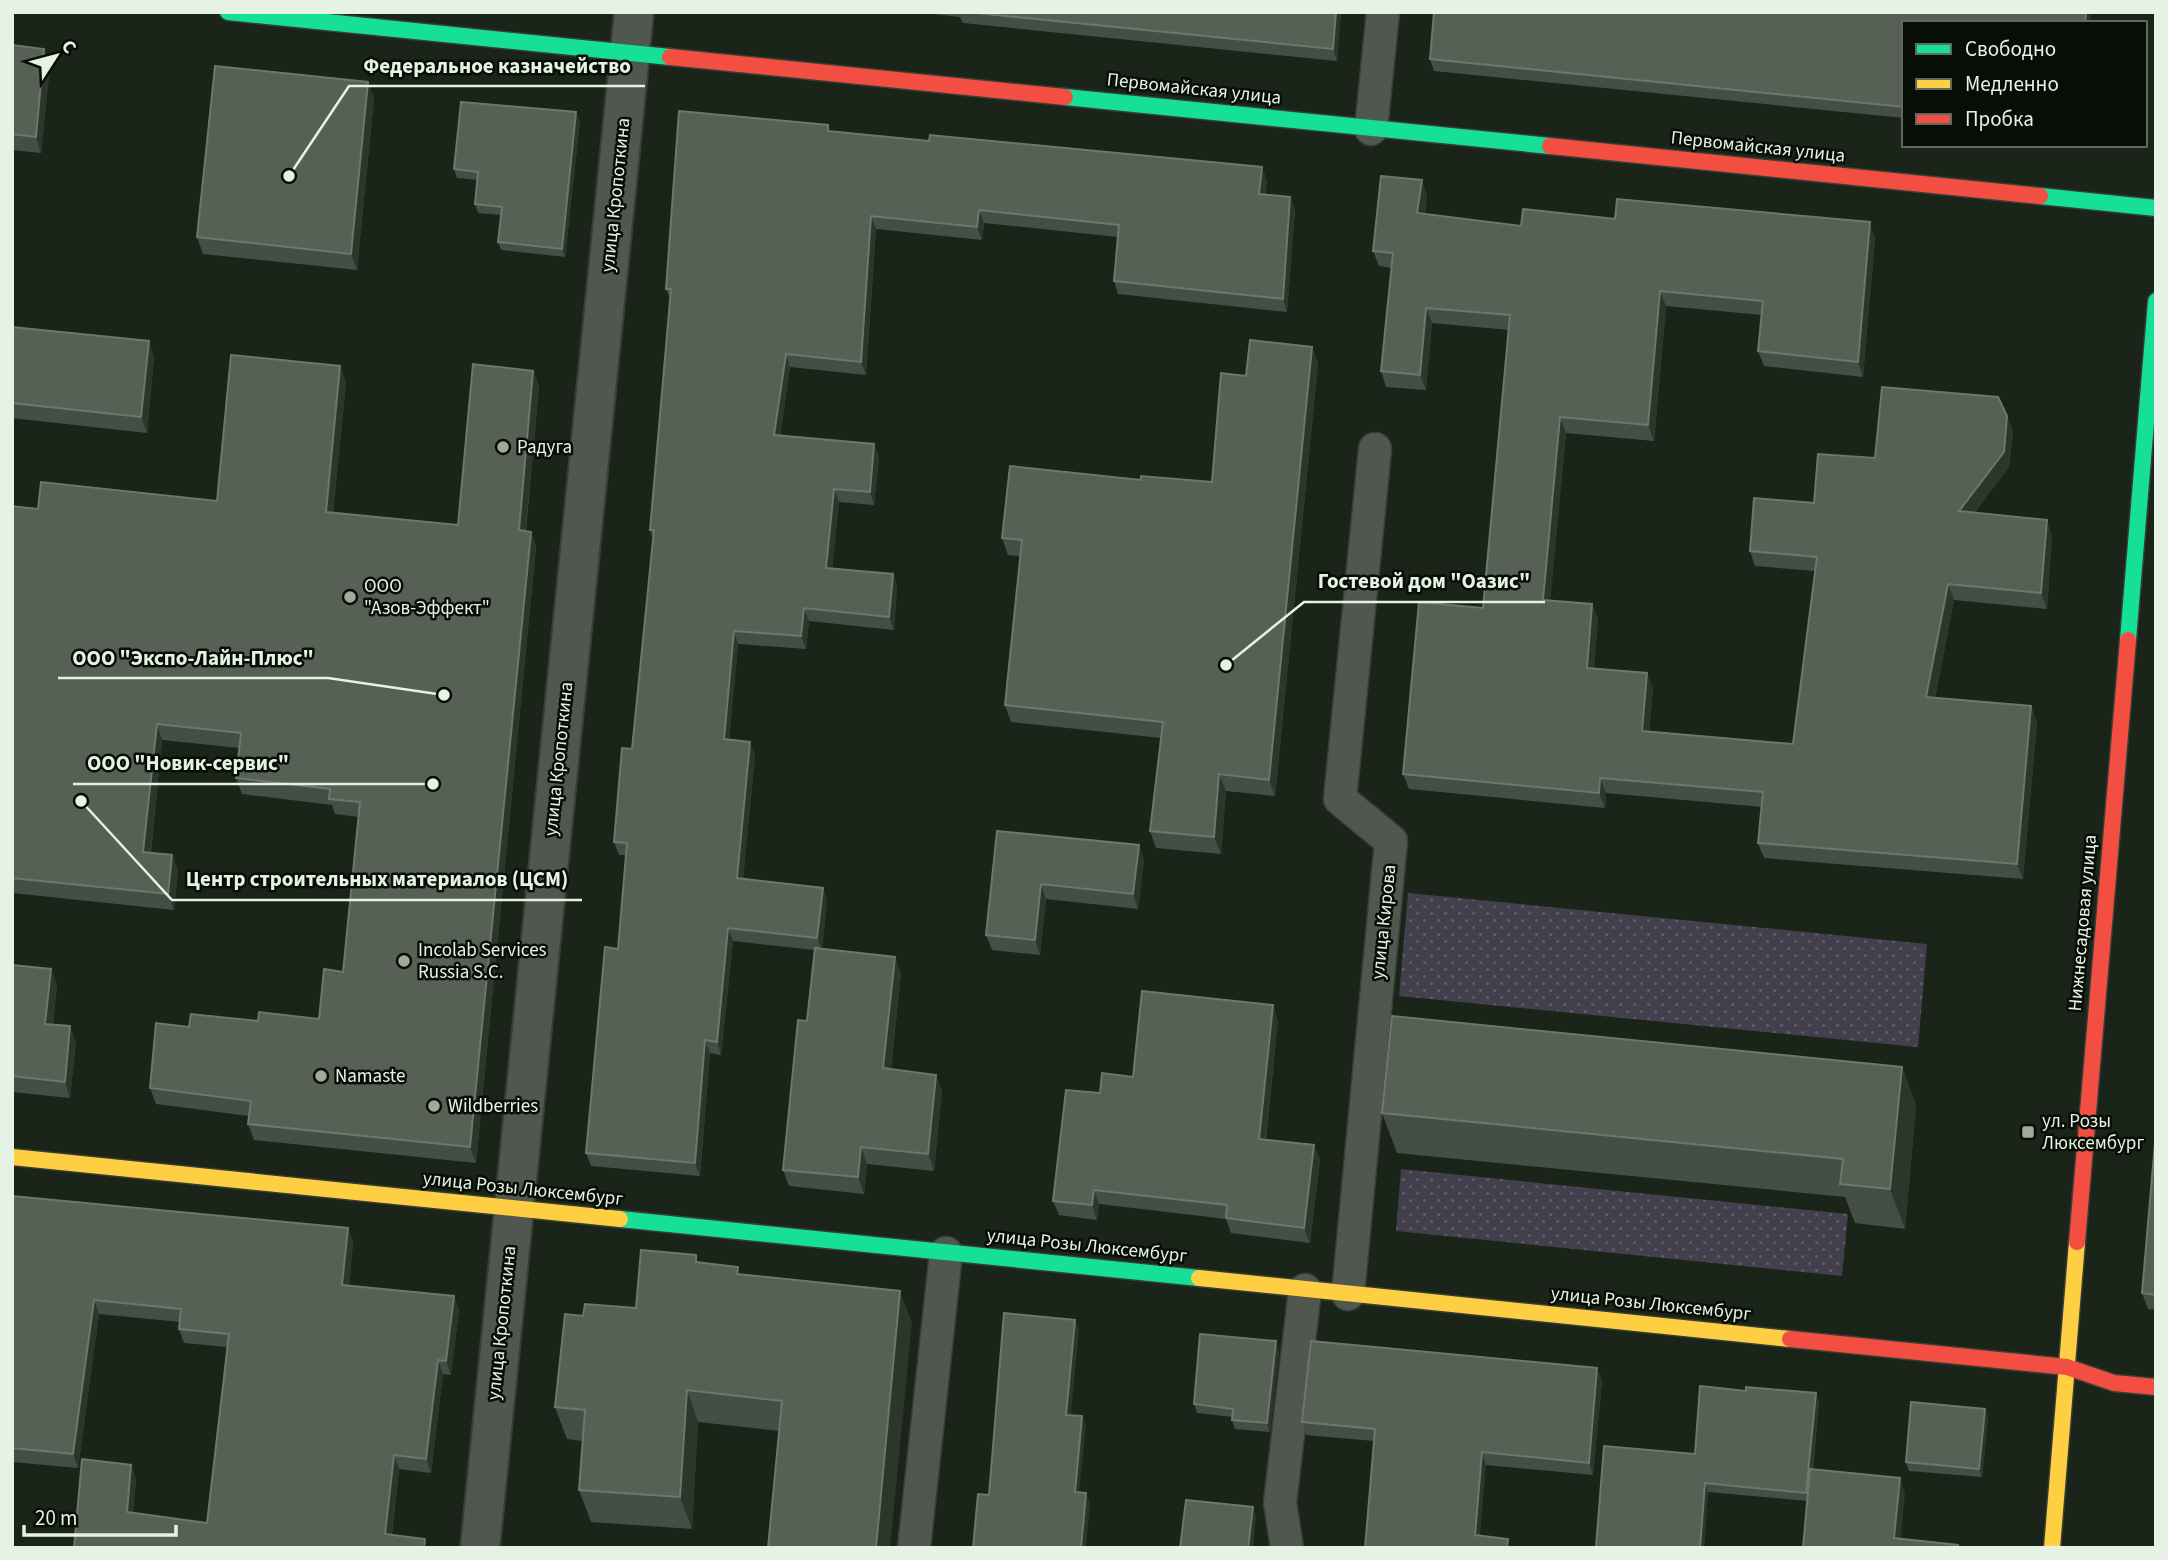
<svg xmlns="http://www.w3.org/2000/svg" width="2168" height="1560" font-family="'Source Sans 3',sans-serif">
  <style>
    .grass { fill: url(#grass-dots) }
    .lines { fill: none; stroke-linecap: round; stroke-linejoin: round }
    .lane-casing { stroke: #373e35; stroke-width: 35 }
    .street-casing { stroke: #373e35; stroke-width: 42 }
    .fast-casing { stroke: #373e35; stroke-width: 19 }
    .slow-casing { stroke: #373e35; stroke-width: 19 }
    .jam-casing { stroke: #373e35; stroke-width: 19 }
    .lane { stroke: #50574e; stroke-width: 32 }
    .street { stroke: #50574e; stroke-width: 38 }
    .fast { stroke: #16e098; stroke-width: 16 }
    .slow { stroke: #ffcf43; stroke-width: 16 }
    .jam { stroke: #f24e42; stroke-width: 16 }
    .wall { fill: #454e44 }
    .shaded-wall { fill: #2d362b }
    .building { fill: #566055; stroke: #6d776c; stroke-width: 2 }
    .poi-dot { fill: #9faa9d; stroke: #070e06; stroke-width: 2.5 }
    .labels { text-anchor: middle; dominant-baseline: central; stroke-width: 5; stroke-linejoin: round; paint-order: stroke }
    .street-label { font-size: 19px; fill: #e6f2e4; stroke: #070e06 }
    .poi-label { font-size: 19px; fill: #e6f2e4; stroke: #070e06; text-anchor: start }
    .leader { fill: none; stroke: #e6f2e4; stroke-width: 2.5 }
    .callout-dot { fill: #e6f2e4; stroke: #070e06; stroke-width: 2.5 }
    .callout-label { font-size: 21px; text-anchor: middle; font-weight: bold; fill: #e6f2e4; stroke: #070e06; stroke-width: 5; stroke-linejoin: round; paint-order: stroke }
  </style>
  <defs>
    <pattern id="grass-dots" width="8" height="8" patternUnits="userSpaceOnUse" patternTransform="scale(1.75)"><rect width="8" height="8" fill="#43404d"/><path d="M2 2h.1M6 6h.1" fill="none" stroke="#5e5c66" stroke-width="1.8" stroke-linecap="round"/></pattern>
  </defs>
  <rect width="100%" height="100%" fill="#1a2418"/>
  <path class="grass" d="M1408,893L1927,944L1918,1047L1399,996Z
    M1401,1169L1848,1214L1842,1276L1396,1231Z"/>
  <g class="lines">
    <g class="lane-casing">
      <path id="lane" d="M1371,129L1383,12
        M1348,1294L1391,841L1340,799L1375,449
        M914,1548L946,1253
        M1287,1548L1280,1503L1305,1290"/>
    </g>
    <g class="street-casing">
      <path id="street" d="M480,1548L634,12"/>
    </g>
    <g class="fast-casing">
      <path id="fast" d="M228,12L670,57
        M1065,97L1550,146
        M2040,196L2156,208
        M2128,640L2156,301
        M620,1219L1199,1278"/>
    </g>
    <g class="slow-casing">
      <path id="slow" d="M12,1157L620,1219
        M1199,1278L1790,1339
        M2052,1548L2077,1242"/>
    </g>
    <g class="jam-casing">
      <path id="jam" d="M670,57L1065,97
        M1550,146L2040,196
        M2077,1242L2128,640
        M1790,1339L2067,1367L2114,1383L2156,1387"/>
    </g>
    <use href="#lane" class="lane"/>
    <use href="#street" class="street"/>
    <use href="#fast" class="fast"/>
    <use href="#slow" class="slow"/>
    <use href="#jam" class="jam"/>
  </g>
  <path class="wall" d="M915,12H1341L1337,61L963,23L960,17Z
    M1434,12H2091L2090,23H1904V118L1434,71L1430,59Z
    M12,45L44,49L50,65L41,153L12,150Z
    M368,82L374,99L357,270L203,254L197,237Z
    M580,121L565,257L501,250L498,242L501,215L478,213L475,204L477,180L457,178L454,169Z
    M830,132L1267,180L1265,195L1290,197L1295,210L1287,312L1118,294L1114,281L1118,237L984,223L982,240L876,229L866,375L790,367L780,436L874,444L879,457L874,505L839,502L832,568L893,574L897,587L894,630L809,621L806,649L738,644L729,740L755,755L743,879L823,888L827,901L822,949L901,973L891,1069L942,1091L934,1171L867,1164L864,1194L789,1186L783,1170L807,1021L814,950L733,941L721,1055L710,1053L700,1176L591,1166L586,1153L618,949L626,855H619L614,842L632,749L653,539L650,530L670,299L666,289Z
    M1427,195L1425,214L1521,226L1615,219L1875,238L1863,377L1764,366L1758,351L1762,315L1666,306L1654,441L1566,433L1550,601L1598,619L1594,668L1653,688L1649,732L1793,744L1815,571L1755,566L1750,551L1875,458L2007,416L2013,432L2009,467L1975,512L2052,535L2047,609L1954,600L1935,698L2031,706L2037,722L2023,879L1764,858L1758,843L1762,807L1606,793L1605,808L1409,789L1403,774L1483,608L1509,330L1432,323L1426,390L1386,387L1381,371L1391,268L1379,266L1373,251Z
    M12,327L154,357L147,433L12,418Z
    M1312,347L1318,364L1275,796L1226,791L1221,854L1156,848L1150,831L1161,738L1011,722L1005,705L1020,556L1008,555L1002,538L1141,480L1212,482L1246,376Z
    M533,371L539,386L526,531L531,532L536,547L476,1163L254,1140L248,1124L249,1116L156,1104L150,1088L189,1027L258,1021L319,1019L343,972L359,817L335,814L332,805L242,794L236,778L239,748L162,740L151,853L172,855L178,871L174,910L12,893V506L38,509L217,501L346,382L333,513L458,525Z
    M997,831L1144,860L1138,909L1046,899L1040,955L992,950L986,935Z
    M12,965L51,969L57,985L53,1024L76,1042L70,1098L12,1092Z
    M1278,1020L1266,1140L1314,1145L1320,1160L1310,1243L1231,1233L1226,1219L1099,1204L1097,1220L1059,1215L1053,1201L1100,1093L1133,1077Z
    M1902,1067L1916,1106L1905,1229L1855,1223L1845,1197L1397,1153L1382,1113Z
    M2156,1131V1310L2148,1309L2142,1293Z
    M12,1196L348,1228L353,1242L349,1286L454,1296L459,1310L451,1375L443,1374L431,1473L399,1469L392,1535L74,1548L131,1465L136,1479L133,1513L207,1523L227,1347L184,1343L179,1329L180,1322L99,1314L78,1468L12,1462Z
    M699,1262L912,1323L779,1431L698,1422L692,1529L591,1522L579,1490L583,1441L567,1439L555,1407L583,1316L636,1308Z
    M1279,1350L1270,1432L1235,1429L1232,1420V1417L1197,1413L1194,1404Z
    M1602,1380L1593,1475L1486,1465L1365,1548L1374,1441L1306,1435L1302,1422Z
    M1746,1391L1816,1393L1819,1402L1813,1469L1905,1493L1803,1548L1807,1501L1708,1492L1704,1548H1596V1547L1695,1454Z
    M1988,1417L1982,1477L1909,1471L1906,1462Z"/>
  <path class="shaded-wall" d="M1336,12H1341L1337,61L1333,49Z
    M2086,12H2091L2090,23H2085Z
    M44,49L50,65L41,153L36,137Z
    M368,82L374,99L357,270L351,254Z
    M576,112L580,121L565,257L562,249Z
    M1262,167L1267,180L1264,207L1259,194Z
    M1422,180L1427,195L1423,229L1417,213Z
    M1290,197L1295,210L1287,312L1283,299Z
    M979,210L984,223L982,240L977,227Z
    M871,216L876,229L866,375L861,362Z
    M1870,222L1875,238L1863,377L1858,362Z
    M1660,291L1666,306L1654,441L1648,425Z
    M1426,308L1432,323L1426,390L1420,375Z
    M149,341L154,357L147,433L141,417Z
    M1312,347L1318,364L1275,796L1269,780Z
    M786,354L790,367L779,448L774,435Z
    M340,366L346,382L332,528L326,512Z
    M533,371L539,386L524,546L519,530Z
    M2007,416L2013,432L2009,467L1964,526L1959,511Z
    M1560,417L1566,433L1549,615L1543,600Z
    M874,444L879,457L874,505L870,492Z
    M834,489L839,502L831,581L826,568Z
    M2047,520L2052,535L2047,609L2041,593Z
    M531,532L536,547L476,1163L470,1147Z
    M893,574L897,587L894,630L889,617Z
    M1948,584L1954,600L1932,712L1926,697Z
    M1592,604L1598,619L1593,683L1587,668Z
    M804,608L809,621L806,649L801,636Z
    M734,631L738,644L728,752L724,739Z
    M1647,673L1653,688L1648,747L1642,731Z
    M2031,706L2037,722L2023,879L2017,864Z
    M157,724L162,740L149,868L143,852Z
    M750,742L755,755L742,891L737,878Z
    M1219,774L1226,791L1221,854L1214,837Z
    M1600,778L1606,793L1605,808L1599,793Z
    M1139,845L1144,860L1138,909L1133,894Z
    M172,855L178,871L174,910L168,894Z
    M1041,884L1046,899L1040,955L1035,940Z
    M823,888L827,901L822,951L817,938Z
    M728,928L733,941L721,1055L717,1042Z
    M895,957L901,973L889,1085L883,1068Z
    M51,969L57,985L51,1040L45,1024Z
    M1273,1005L1278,1020L1264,1153L1259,1139Z
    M70,1026L76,1042L70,1098L65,1082Z
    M705,1040L710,1053L700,1176L695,1163Z
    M1902,1067L1916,1106L1905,1229L1890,1189Z
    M936,1075L942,1091L934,1171L928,1154Z
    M1314,1145L1320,1160L1310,1243L1304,1228Z
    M861,1147L867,1164L864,1194L858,1177Z
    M1094,1190L1099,1204L1097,1220L1092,1205Z
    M348,1228L353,1242L348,1299L342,1285Z
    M900,1291L912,1323L890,1548H876Z
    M454,1296L459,1310L451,1375L446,1361Z
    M94,1300L99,1314L78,1468L73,1454Z
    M1075,1320L1079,1330L1070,1425L1066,1415Z
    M1276,1341L1279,1350L1270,1432L1267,1423Z
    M438,1360L443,1374L431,1473L426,1459Z
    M1597,1368L1602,1380L1593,1475L1589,1463Z
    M687,1390L698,1422L692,1529L680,1497Z
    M1816,1393L1819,1402L1809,1501L1806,1493Z
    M1985,1409L1988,1417L1982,1477L1979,1469Z
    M1082,1416L1086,1426L1078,1502L1075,1492Z
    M1482,1452L1486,1465L1479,1548L1475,1535Z
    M394,1455L399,1469L390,1548L385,1534Z
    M131,1465L136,1479L132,1526L127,1512Z
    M1900,1478L1905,1493L1900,1548L1894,1538Z
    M1705,1483L1708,1492L1704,1548H1700Z
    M1086,1493L1090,1503L1086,1548H1081Z
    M1253,1507L1256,1517L1253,1548H1248Z"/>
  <path class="building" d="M966,12H1336L1333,49Z
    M1434,12H2086L2085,23H1904V107L1430,59Z
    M12,45L44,49L36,137L12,134Z
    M215,66L368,82L351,254L197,237Z
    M461,102L576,112L562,249L498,242L502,207L475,204L478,172L454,169Z
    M679,111L828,125V131L929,141L930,135L1262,167L1259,194L1290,197L1283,299L1114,281L1119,225L979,210L977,227L871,216L861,362L786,354L774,435L874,444L870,492L834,489L826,568L893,574L889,617L804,608L801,636L734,631L724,739L750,742L737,878L823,888L817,938L728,928L717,1042L705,1040L695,1163L586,1153L605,947L618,949L627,843L614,842L622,748L632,749L654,530H650L671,289H666Z
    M1381,176L1422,180L1417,213L1521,226L1523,209L1615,219L1617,199L1870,222L1858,362L1758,351L1763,301L1660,291L1648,425L1560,417L1543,600L1592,604L1587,668L1647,673L1642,731L1793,744L1817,557L1750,551L1754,498L1814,503L1818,454L1875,458L1882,387L1998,397L2007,416L2004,452L1959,511L2047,520L2041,593L1948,584L1926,697L2031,706L2017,864L1758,843L1763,792L1600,778L1599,793L1403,774L1419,602L1483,608L1510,315L1426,308L1420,375L1381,371L1393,253L1373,251Z
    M12,327L149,341L141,417L12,403Z
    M1250,340L1312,347L1269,780L1219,774L1214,837L1150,831L1163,722L1005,705L1022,540L1002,538L1010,466L1141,480V476L1212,482L1221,373L1246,376Z
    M231,355L340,366L326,512L458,525L473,364L533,371L519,530L531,532L470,1147L248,1124L251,1101L150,1088L156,1023L189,1027L191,1014L258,1021L259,1012L319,1019L324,969L343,972L360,802L329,799L330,789L236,778L241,733L157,724L143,852L172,855L168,894L12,878V506L38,509L41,482L217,501Z
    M997,831L1139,845L1133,894L1041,884L1035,940L986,935Z
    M815,948L895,957L883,1068L936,1075L928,1154L861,1147L858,1177L783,1170L798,1020L807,1021Z
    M12,965L51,969L45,1024L70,1026L65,1082L12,1076Z
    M1142,991L1273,1005L1259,1139L1314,1145L1304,1228L1226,1218L1227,1205L1094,1190L1092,1205L1053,1201L1066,1090L1100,1093L1102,1073L1133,1077Z
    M1392,1016L1902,1067L1890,1189L1840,1184L1843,1159L1382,1113Z
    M2156,1131V1295L2142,1293Z
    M12,1196L348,1228L342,1285L454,1296L446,1361L438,1360L426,1459L394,1455L385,1534L425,1539L424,1548H74L82,1459L131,1465L127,1512L207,1523L229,1334L179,1329L181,1309L94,1300L73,1454L12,1448Z
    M641,1250L696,1255V1262L738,1267L737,1274L900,1291L876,1548H768L782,1401L687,1390L680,1497L579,1490L585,1410L555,1407L565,1314L583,1316L585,1304L636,1308Z
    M1004,1313L1075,1320L1066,1415L1082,1416L1075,1492L1086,1493L1081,1548H973L978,1494L989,1495Z
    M1200,1334L1276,1341L1267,1423L1232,1420L1233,1409L1194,1404Z
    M1311,1341L1597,1368L1589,1463L1482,1452L1475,1535L1508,1539L1507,1548H1365L1375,1429L1302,1422Z
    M1700,1386L1746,1391V1387L1816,1393L1806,1493L1705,1483L1700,1548H1606L1596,1547L1604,1446L1695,1454Z
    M1911,1402L1985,1409L1979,1469L1906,1462Z
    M1810,1469L1900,1478L1894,1538L1958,1545V1548H1803Z
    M1186,1500L1253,1507L1248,1548H1180Z"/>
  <g class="poi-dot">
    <circle cx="503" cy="447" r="7"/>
    <circle cx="350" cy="597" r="7"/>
    <circle cx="404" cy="961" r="7"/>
    <circle cx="321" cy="1076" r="7"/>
    <circle cx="434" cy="1106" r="7"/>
    <rect x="2021" y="1125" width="14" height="14" rx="3.5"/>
  </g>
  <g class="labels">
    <g class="street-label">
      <text transform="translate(1194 89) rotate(6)">Первомайская улица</text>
      <text transform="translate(1758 147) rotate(6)">Первомайская улица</text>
      <text transform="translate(616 195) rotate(-84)">улица Кропоткина</text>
      <text transform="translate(559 759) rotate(-84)">улица Кропоткина</text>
      <text transform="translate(1384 922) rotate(-84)">улица Кирова</text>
      <text transform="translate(2083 923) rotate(-85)">Нижнесадовая улица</text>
      <text transform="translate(523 1189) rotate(6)">улица Розы Люксембург</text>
      <text transform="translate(1087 1246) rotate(6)">улица Розы Люксембург</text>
      <text transform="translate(1651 1304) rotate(6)">улица Розы Люксембург</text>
      <text transform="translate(502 1323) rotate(-84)">улица Кропоткина</text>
    </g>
    <g class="poi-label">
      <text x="517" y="447">Радуга</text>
      <text x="364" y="586">ООО<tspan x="364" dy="22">"Азов-Эффект"</tspan></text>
      <text x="418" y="950">Incolab Services<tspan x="418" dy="22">Russia S.C.</tspan></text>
      <text x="335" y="1076">Namaste</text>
      <text x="448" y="1106">Wildberries</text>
      <text x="2042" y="1121">ул. Розы<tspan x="2042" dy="22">Люксембург</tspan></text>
    </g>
  </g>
  <path class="leader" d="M289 176L349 86H645M1226 665L1304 602H1545M444 695L328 678H58M433 784L303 784H73M81 801L172 900H582"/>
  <g class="callout-dot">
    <circle cx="289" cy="176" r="7"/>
    <circle cx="1226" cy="665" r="7"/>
    <circle cx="444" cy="695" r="7"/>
    <circle cx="433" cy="784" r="7"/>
    <circle cx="81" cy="801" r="7"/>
  </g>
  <g class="callout-label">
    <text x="497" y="73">Федеральное казначейство</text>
    <text x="1424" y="588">Гостевой дом "Оазис"</text>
    <text x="193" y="665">ООО "Экспо-Лайн-Плюс"</text>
    <text x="188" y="770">ООО "Новик-сервис"</text>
    <text x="377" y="886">Центр строительных материалов (ЦСМ)</text>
  </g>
  <rect width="2168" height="1560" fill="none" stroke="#e6f2e4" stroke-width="28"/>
  <rect x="1902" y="21" width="245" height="126" fill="#070e06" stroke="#60695f" stroke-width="2"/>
  <rect x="1916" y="44" width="35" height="10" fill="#16e098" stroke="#60695f" stroke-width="2"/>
  <text x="1965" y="56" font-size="21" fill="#e6f2e4">Свободно</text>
  <rect x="1916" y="79" width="35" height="10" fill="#ffcf43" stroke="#60695f" stroke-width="2"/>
  <text x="1965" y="91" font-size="21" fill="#e6f2e4">Медленно</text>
  <rect x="1916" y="114" width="35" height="10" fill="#f24e42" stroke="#60695f" stroke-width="2"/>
  <text x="1965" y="126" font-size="21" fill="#e6f2e4">Пробка</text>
  <g transform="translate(56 56) rotate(54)" stroke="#070e06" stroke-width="5" paint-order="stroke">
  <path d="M0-5L12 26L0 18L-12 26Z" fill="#e6f2e4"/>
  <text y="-10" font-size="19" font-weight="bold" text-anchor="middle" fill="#e6f2e4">С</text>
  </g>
  <path d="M24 1525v10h152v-10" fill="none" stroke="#e6f2e4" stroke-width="3.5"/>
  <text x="35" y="1525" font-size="21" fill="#e6f2e4" stroke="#070e06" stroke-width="5" paint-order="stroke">20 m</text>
</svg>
